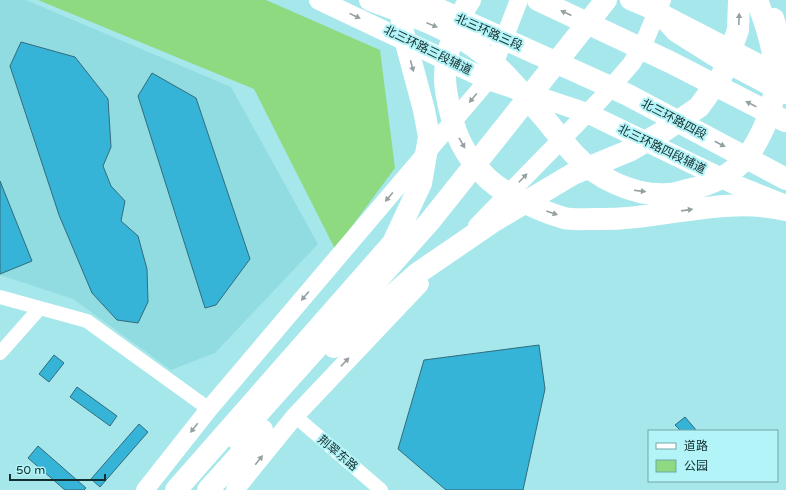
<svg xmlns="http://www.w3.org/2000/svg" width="786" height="490" font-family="'Varela Round','Noto Sans SC',sans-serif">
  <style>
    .built { fill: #91dce1 }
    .green { fill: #8eda81 }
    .building { fill: #35b4d7; stroke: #336b7c }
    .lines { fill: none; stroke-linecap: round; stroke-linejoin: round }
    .minor { stroke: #fff; stroke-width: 14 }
    .tertiary { stroke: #fff; stroke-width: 18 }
    .secondary { stroke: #fff; stroke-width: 20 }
    .primary { stroke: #fff; stroke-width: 22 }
    .trunk { stroke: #fff; stroke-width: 22 }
    .oneway { fill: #95a1a1 }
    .labels { text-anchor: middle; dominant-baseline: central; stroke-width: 4; stroke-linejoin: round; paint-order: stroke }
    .street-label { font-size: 12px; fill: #132e2f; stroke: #b3f4f8 }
  </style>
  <rect width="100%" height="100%" fill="#a6e7eb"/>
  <path class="built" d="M0,0H26L231,87L318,244L215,353L171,370L73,299L0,275Z"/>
  <path class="green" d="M38,0H266L380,50L395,168L335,249L254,89Z"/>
  <path class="building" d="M21,42L75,57L108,99L111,147L103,166L111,186L125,201L121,221L138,236L147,269L148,302L138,323L117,320L92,293L59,215L10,66Z
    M152,73L196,98L250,259L216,305L205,308L138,96Z
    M0,181L32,261L0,274Z
    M539,345L545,389L523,490H446L398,449L424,360Z
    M54,355L64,363L49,382L39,374Z
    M77,387L117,416L110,426L70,397Z
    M685,417L697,431H681L675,425Z
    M139,424L148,432L100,487L91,479Z
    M38,446L86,488L84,490H65L28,458Z"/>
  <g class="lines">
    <path class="minor" d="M0,297L87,321L209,409
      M0,353L40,308
      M295,416L381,490"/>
    <path class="tertiary" d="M477,226L601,99L632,63L646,38L662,0
      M145,490L209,409L488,80L519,0
      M235,490L295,416L420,284"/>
    <path class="secondary" d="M319,0L488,80L587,113L736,185L786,205
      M630,0L656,11L786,78
      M774,18L786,56"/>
    <path class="primary" d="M236,438L430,221L606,0
      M208,490L262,430"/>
    <path class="trunk" d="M370,0C404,13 453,29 481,52C505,72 525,96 546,120C555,131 564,143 574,154C596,178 635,197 669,194C675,194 681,192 687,190C712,185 735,173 750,153C786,97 779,60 757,0
      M418,0L628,95L786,179
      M470,0C457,18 445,55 445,77C445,92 449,107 453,122C460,149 481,178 506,192C524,203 543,212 564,218C573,220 584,219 594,219C659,221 722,195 786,210
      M538,0L670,62L785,121
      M648,0L676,31L714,55L786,93
      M334,347L418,273L494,221L573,174L631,150L664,131L699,107L722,75L738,30L739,0
      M176,490L393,243L421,183L429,137L424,110L402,28L401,0"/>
  </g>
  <defs><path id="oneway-solid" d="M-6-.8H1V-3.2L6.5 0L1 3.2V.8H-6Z"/></defs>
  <g class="oneway">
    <use href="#oneway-solid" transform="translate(566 13) rotate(-155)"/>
    <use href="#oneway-solid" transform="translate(355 16) rotate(26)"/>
    <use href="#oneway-solid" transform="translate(739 19) rotate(-88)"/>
    <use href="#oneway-solid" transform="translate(432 25) rotate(22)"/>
    <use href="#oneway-solid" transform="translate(412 66) rotate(75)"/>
    <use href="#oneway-solid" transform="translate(473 98) rotate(130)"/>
    <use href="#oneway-solid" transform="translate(751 104) rotate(-153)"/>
    <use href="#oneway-solid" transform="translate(462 143) rotate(60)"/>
    <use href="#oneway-solid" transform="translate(720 144) rotate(28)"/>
    <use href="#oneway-solid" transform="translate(523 178) rotate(-46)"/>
    <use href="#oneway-solid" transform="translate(640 191) rotate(7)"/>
    <use href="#oneway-solid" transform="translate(389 197) rotate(130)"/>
    <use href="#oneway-solid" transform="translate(687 210) rotate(-8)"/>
    <use href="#oneway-solid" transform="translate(552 213) rotate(19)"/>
    <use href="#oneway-solid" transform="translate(305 296) rotate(130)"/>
    <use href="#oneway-solid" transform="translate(345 362) rotate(-47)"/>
    <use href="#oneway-solid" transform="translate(194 428) rotate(128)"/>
    <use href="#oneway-solid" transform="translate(259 460) rotate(-51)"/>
  </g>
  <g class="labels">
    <g class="street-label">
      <text transform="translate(489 32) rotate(24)">北三环路三段</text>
      <text transform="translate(428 50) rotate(26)">北三环路三段辅道</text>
      <text transform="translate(674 119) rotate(28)">北三环路四段</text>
      <text transform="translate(662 149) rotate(26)">北三环路四段辅道</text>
      <text transform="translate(338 453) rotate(40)">荆翠东路</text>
    </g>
  </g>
  <rect x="648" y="430" width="130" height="52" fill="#b3f4f8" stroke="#73a5a8"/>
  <rect x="656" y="443" width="20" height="6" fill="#ffffff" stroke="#73a5a8"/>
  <text x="684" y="450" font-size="12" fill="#132e2f">道路</text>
  <rect x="656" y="460" width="20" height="12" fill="#8eda81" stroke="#73a5a8"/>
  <text x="684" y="470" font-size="12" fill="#132e2f">公园</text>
  <path d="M10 474v6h95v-6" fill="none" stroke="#132e2f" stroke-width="2"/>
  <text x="16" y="474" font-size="12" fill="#132e2f" stroke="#b3f4f8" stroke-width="3" paint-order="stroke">50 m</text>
</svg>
